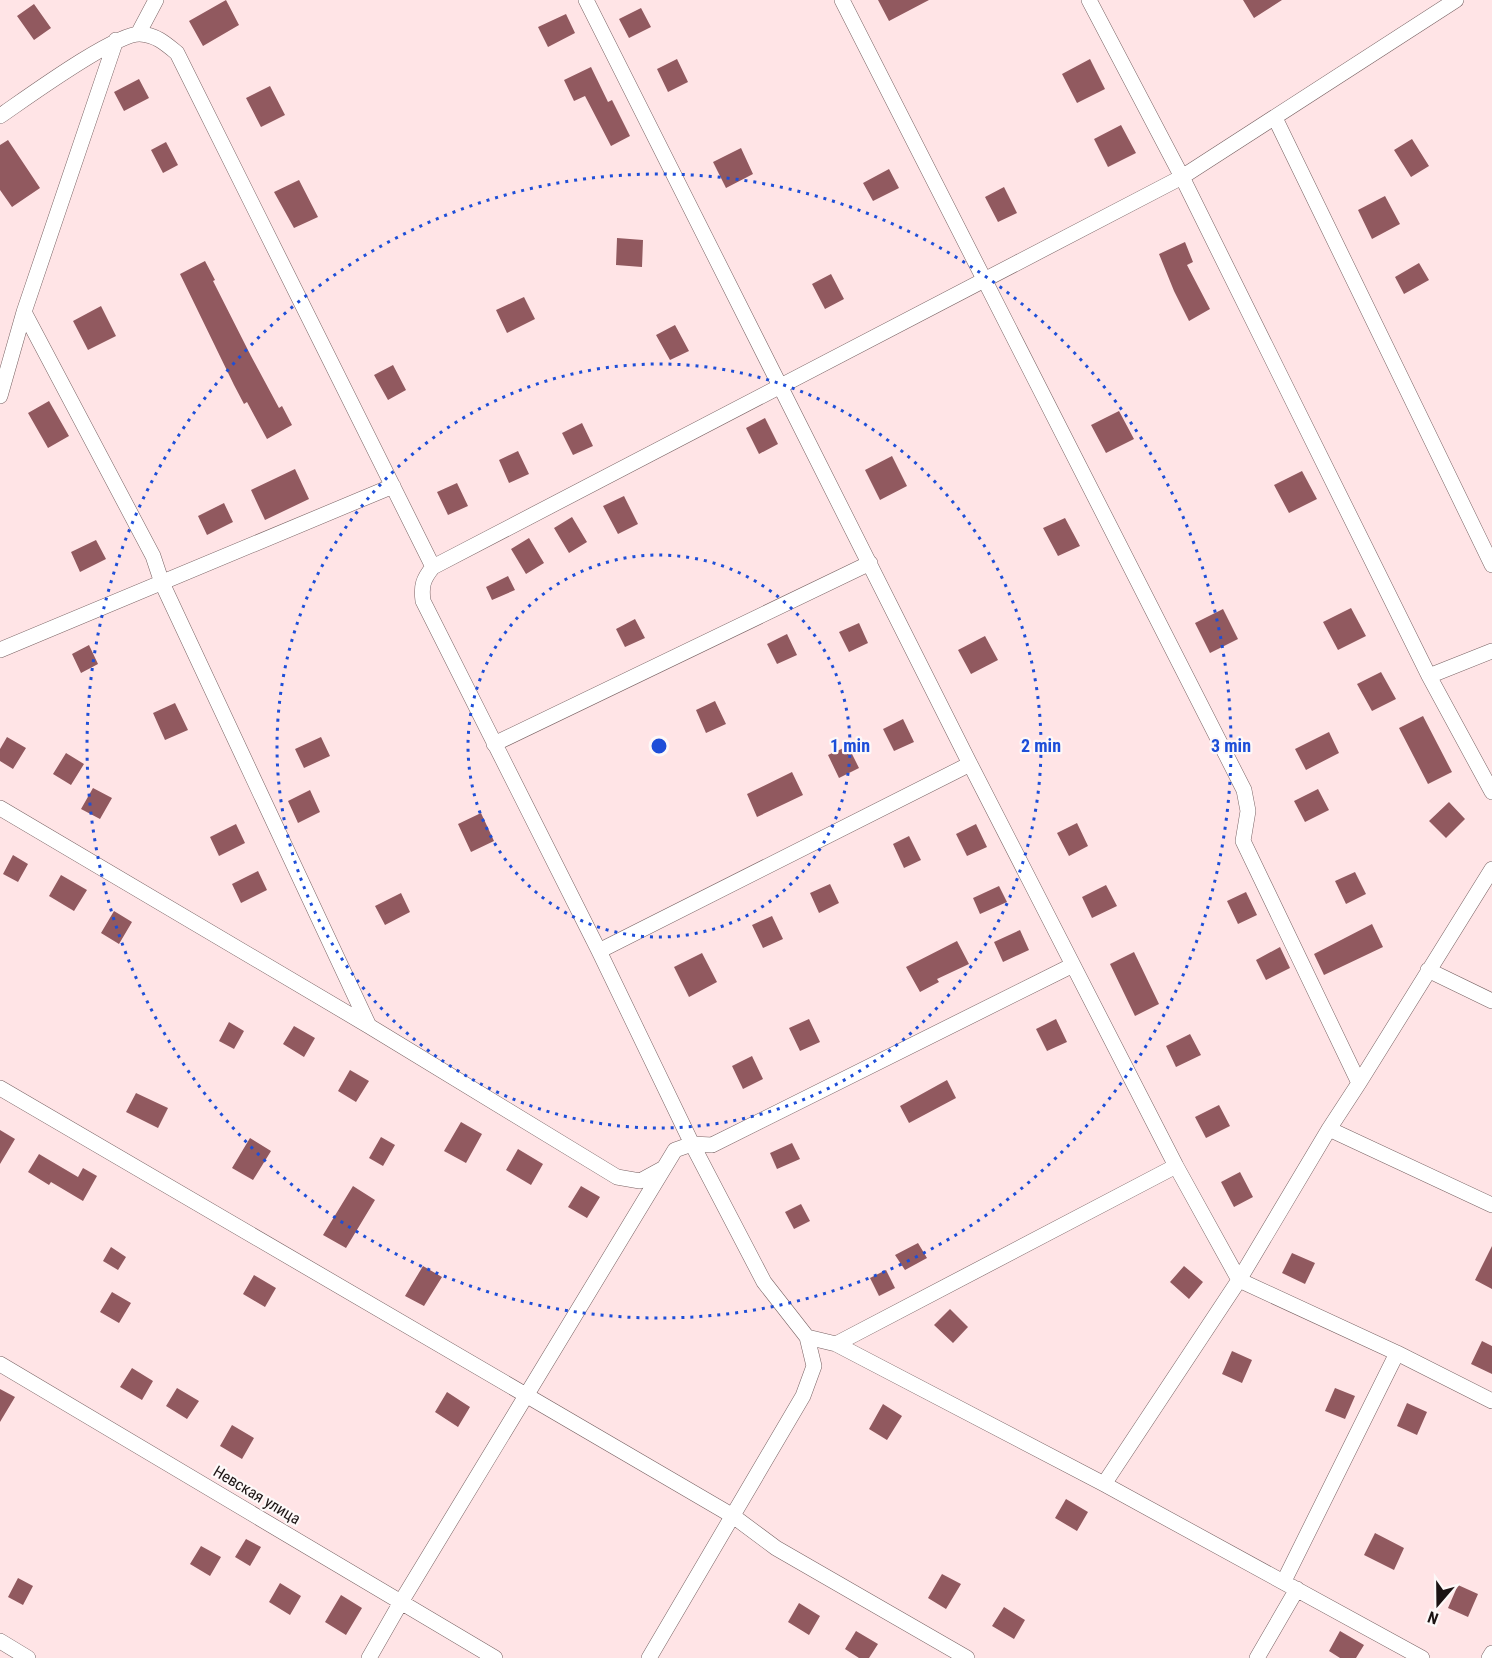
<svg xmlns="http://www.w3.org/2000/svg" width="1492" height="1658" font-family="'Roboto Condensed',sans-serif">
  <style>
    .building { fill: #91595f }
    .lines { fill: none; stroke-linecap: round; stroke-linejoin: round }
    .minor-casing { stroke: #786263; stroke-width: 16 }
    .minor { stroke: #fff; stroke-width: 15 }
    .ring { fill: none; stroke: #1d4ed8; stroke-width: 3; stroke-dasharray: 3 6 }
    .labels { text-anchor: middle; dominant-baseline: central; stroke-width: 4.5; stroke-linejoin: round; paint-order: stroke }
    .street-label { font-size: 16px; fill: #1b1313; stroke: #fdf8f8 }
    .centre { fill: #1d4ed8; stroke: #fdf8f8; stroke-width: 3 }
    .ring-label { font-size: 18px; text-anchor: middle; font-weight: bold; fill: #1d4ed8; stroke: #fdf8f8; stroke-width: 4.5; stroke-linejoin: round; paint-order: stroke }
  </style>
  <rect width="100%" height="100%" fill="#ffe4e6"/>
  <path class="building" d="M226,0L239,25L203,46L189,21Z
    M878,0H929L889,21Z
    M1243,0H1282L1254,18Z
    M34,4L51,28L34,40L17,16Z
    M641,8L651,27L629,38L619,19Z
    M566,14L575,33L548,47L538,27Z
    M677,59L688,82L668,92L657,69Z
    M1090,59L1105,89L1077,103L1062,74Z
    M591,67L608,102L612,100L630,136L611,146L585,96L574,101L564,80Z
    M139,79L149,98L124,111L114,92Z
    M270,86L285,115L261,127L246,98Z
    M1121,125L1136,153L1108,167L1094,139Z
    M1412,139L1429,166L1411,177L1394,150Z
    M8,140L40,188L12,207L0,190V145Z
    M166,142L178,165L163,173L151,150Z
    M741,148L753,174L726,188L713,162Z
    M889,169L899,188L873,201L863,183Z
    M299,180L318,217L294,228L274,192Z
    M1004,187L1017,213L998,222L985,197Z
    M1385,196L1400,224L1372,239L1358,210Z
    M617,238L643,240L642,267L616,265Z
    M1185,242L1193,262L1187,265L1210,309L1189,321L1174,291L1159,254Z
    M205,261L215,280L213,281L251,356L279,408L282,406L292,425L267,439L247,402L244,404L234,385L180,274Z
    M1419,263L1429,280L1404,294L1395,277Z
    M831,274L844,299L825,309L812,284Z
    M524,297L535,319L507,333L496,310Z
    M101,306L116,336L88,350L73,321Z
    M675,325L689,351L670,360L656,335Z
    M393,365L406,390L388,400L374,375Z
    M49,401L69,436L48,448L28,413Z
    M1119,411L1134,439L1106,453L1091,425Z
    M765,418L778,444L759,454L746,428Z
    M582,423L593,446L573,455L562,433Z
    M518,451L529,474L509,483L499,460Z
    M892,456L907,486L880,500L865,470Z
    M295,469L309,499L265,520L251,490Z
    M1302,471L1317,499L1289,513L1274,485Z
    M457,483L468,506L448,515L437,492Z
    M624,496L638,524L618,534L603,506Z
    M224,503L233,522L207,535L198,516Z
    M572,517L587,542L569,553L554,528Z
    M1065,518L1080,546L1058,556L1043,528Z
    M529,538L544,563L526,574L511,549Z
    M96,540L106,559L80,572L71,552Z
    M508,576L515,590L492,600L486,587Z
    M1351,608L1366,636L1338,650L1323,622Z
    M1223,609L1238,639L1210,653L1195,623Z
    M635,619L645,638L625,647L616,629Z
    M859,623L868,643L849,652L839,632Z
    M787,634L797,655L777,664L767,644Z
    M985,636L998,660L971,674L958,650Z
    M89,645L98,664L81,673L72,654Z
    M1381,672L1396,699L1372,711L1357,684Z
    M715,701L726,724L706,733L696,710Z
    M175,703L188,730L165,740L153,713Z
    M1423,716L1452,772L1428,784L1399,728Z
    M903,719L914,742L894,751L883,729Z
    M1329,732L1339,753L1306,770L1295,749Z
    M7,737L26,748L13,769L0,761V749Z
    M321,737L330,756L304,768L295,749Z
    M848,746L859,768L839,778L828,755Z
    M66,753L84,764L71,785L53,774Z
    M792,772L803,795L757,817L747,794Z
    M93,788L112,798L100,819L81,809Z
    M1318,789L1329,810L1305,822L1294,801Z
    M310,790L320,812L298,823L288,801Z
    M1449,802L1465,819L1446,838L1429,821Z
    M481,813L494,841L471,852L458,824Z
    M1077,823L1088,846L1069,856L1057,833Z
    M236,824L245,843L219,856L210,837Z
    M976,824L987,847L967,856L956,834Z
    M909,836L921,860L904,868L893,844Z
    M13,855L28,864L18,882L3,874Z
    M258,871L267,890L241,903L232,884Z
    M1355,872L1366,894L1346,904L1335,881Z
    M61,875L87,890L74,911L49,896Z
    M830,884L839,903L819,913L810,893Z
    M1106,885L1117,906L1092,918L1082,897Z
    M999,886L1007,902L980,914L973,898Z
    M1246,892L1257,915L1238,924L1227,901Z
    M401,893L410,912L385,925L375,906Z
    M114,911L132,922L119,944L101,933Z
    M772,916L783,939L763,948L752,925Z
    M1372,924L1383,947L1324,975L1314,954Z
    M1020,930L1029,950L1003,962L994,942Z
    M957,941L969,964L937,979L939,982L920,992L906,967Z
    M1280,947L1290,968L1266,980L1256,960Z
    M1134,952L1159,1004L1135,1016L1110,964Z
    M702,953L717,982L689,997L674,967Z
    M809,1019L820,1042L800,1051L789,1028Z
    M1056,1019L1067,1042L1047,1051L1036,1029Z
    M229,1022L244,1031L234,1049L219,1041Z
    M294,1026L315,1038L304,1057L283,1044Z
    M1190,1034L1201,1055L1176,1067L1166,1046Z
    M752,1056L763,1079L743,1089L732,1066Z
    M350,1070L369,1081L356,1102L338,1091Z
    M947,1080L956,1098L909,1123L900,1106Z
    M136,1093L168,1108L158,1128L126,1112Z
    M1219,1105L1230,1126L1206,1138L1195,1117Z
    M461,1122L482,1134L466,1163L444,1151Z
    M0,1130L15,1139L0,1164Z
    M381,1137L395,1145L383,1166L369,1158Z
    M250,1138L271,1151L253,1180L232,1168Z
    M792,1143L800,1159L777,1169L770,1153Z
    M518,1149L543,1164L531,1185L506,1170Z
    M39,1154L78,1177L83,1168L97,1176L83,1201L51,1182L49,1185L28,1172Z
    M1240,1172L1253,1197L1234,1207L1221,1182Z
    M353,1186L375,1200L346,1248L323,1235Z
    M581,1186L600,1197L587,1218L568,1207Z
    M801,1204L810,1221L794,1229L785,1212Z
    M918,1243L927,1258L905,1270L895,1255Z
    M1492,1246V1289L1475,1280Z
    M111,1247L126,1257L118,1270L103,1261Z
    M1292,1253L1315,1263L1305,1284L1282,1273Z
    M423,1266L442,1277L424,1306L405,1296Z
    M1184,1266L1203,1282L1189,1299L1170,1282Z
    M886,1270L895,1288L879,1296L870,1278Z
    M254,1275L276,1288L265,1307L243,1294Z
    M112,1292L131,1303L119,1323L100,1312Z
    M950,1309L968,1327L953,1343L934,1325Z
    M1482,1341L1492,1346V1374L1471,1364Z
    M1232,1351L1252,1360L1242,1383L1222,1374Z
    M132,1368L153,1381L142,1400L120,1387Z
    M177,1388L199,1401L187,1419L166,1406Z
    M1335,1388L1355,1396L1345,1419L1325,1411Z
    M0,1389L15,1397L0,1422Z
    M447,1392L470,1407L458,1427L435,1412Z
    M1407,1403L1427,1412L1417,1435L1397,1426Z
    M883,1404L902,1416L887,1440L869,1429Z
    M232,1425L254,1438L242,1459L220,1446Z
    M1066,1499L1088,1512L1077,1531L1055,1518Z
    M1375,1533L1404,1548L1394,1570L1364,1555Z
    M246,1539L261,1547L250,1566L235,1557Z
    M201,1546L221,1557L210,1576L190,1564Z
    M942,1574L961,1584L946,1609L928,1598Z
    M18,1578L33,1586L23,1605L8,1597Z
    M280,1583L301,1596L290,1615L269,1602Z
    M1458,1585L1478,1594L1468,1617L1448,1608Z
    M341,1595L362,1608L346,1635L325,1622Z
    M799,1603L820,1616L809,1635L788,1622Z
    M1004,1607L1025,1620L1014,1639L992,1626Z
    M856,1631L878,1644L869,1658H859L845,1649Z
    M1340,1631L1364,1645L1356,1658H1340L1329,1651Z"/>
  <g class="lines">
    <g class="minor-casing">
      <path id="minor" d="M586,0L970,764L1176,1166L1239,1280L1397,1353L1492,1401
        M842,0L1244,790L1248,811L1243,841L1359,1083
        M1089,0L1182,177L1429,676L1492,792
        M138,34L156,0
        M0,116C25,99 115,33 140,34C156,35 165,43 177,53L433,567
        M1275,118L1492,565
        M24,312L153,556L162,583L369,1026
        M0,396L24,312L116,40
        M0,650L393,486
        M1429,676L1492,651
        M494,744L870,563
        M0,808L369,1026L617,1177L640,1181L662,1169
        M599,951L970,764
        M1428,970L1492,1001
        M0,1088L733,1516L776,1548L967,1658
        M1329,1129L1492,1205
        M836,1344L1176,1166
        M0,1364L495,1658
        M1104,1484L1239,1280L1329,1129L1359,1083L1492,869
        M1284,1581L1397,1353
        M0,1641L28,1658
        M369,1658L401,1602L675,1150L692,1144L712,1145L1073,965
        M649,1658L803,1396L814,1366L807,1337
        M1257,1658L1297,1589
        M1422,1658L1104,1484L836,1344L807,1337L764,1282L692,1144L599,951L423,601C421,586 423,579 433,567L1182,177L1456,0
        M1489,1658L1492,1653"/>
    </g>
    <use href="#minor" class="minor"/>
  </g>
  <g class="ring">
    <circle cx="659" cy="746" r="191"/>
    <circle cx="659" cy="746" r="382"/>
    <circle cx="659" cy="746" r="572"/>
  </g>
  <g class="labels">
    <g class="street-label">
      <text transform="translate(257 1495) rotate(31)">Невская улица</text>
    </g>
  </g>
  <circle cx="659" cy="746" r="9" class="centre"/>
  <g class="ring-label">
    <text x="850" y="752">1 min</text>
    <text x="1041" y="752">2 min</text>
    <text x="1231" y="752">3 min</text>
  </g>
  <g transform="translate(1438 1604) rotate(200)" stroke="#fdf8f8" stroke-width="4.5" paint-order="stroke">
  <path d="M0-4.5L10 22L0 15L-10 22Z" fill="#1b1313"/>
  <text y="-9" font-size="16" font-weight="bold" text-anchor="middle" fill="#1b1313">N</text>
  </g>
</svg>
